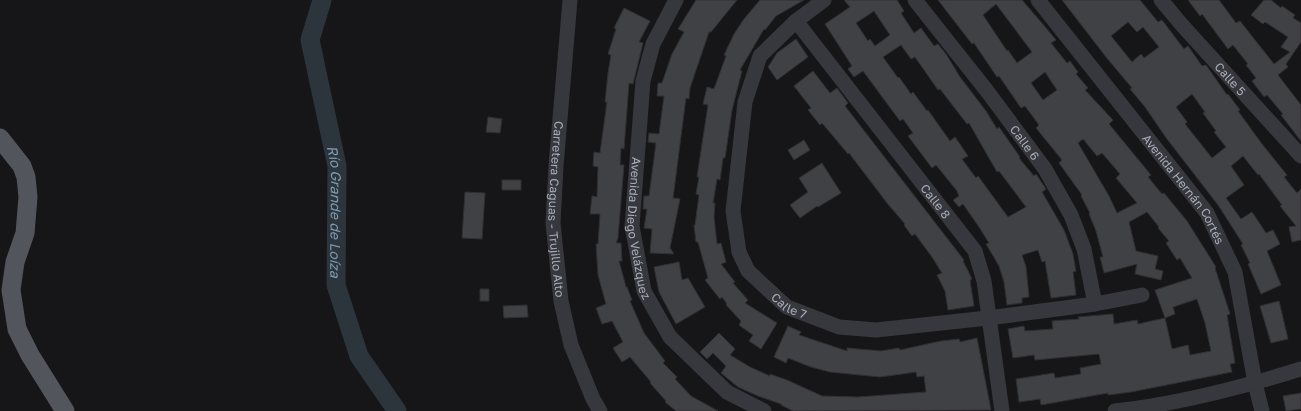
<svg xmlns="http://www.w3.org/2000/svg" width="1301" height="411" font-family="'Golos Text',sans-serif">
  <style>
    .lines { fill: none; stroke-linecap: round; stroke-linejoin: round }
    .river { stroke: #2c353c; stroke-width: 19 }
    .building { fill: #404145; stroke: #303034; fill-rule: evenodd }
    .minor { stroke: #37383d; stroke-width: 15 }
    .major { stroke: #53555c; stroke-width: 19 }
    .labels { text-anchor: middle; dominant-baseline: central; stroke-width: 4; stroke-linejoin: round; paint-order: stroke }
    .street-label { font-size: 12px; fill: #a8adb8; stroke: #111113 }
    .water-label { font-size: 14px; font-style: italic; fill: #7f9bb3; stroke: #111113 }
  </style>
  <rect width="100%" height="100%" fill="#161618"/>
  <g class="lines">
    <path class="river" id="s1" d="M322,0L310,40L337,166L336,285L359,356L397,411"/>
  </g>
  <path class="building" d="M696,0H737L711,32H709L690,88L689,99L686,98L673,198L680,199L670,248L674,254L650,253L652,229L644,228L647,209H643L644,196H649L656,143L648,142L649,133L659,134L664,96H657L658,83H662L672,54L684,32L678,29Z
    M760,0H804L776,16L765,30L764,29L740,70L742,71L732,110L725,158H723L720,180L717,179L713,203H715L714,217L717,244L721,243L726,262L721,264L735,282L733,283L748,300L745,303L777,323L761,349L749,341L753,335L739,325L741,321L726,305L727,304L722,297L720,299L705,280L708,278L698,242H696L694,225H695L699,195L696,194L699,177H697L708,105L703,104L707,87L714,89L726,56L724,55L734,34L744,19Z
    M844,0H897L904,11L901,13L914,33L921,28L934,46L938,44L946,54L960,77L986,111L997,129L999,127L1020,157L1019,158L1034,176L1036,174L1046,189L1042,192L1064,230L1073,254L1076,271L1073,272L1076,295L1051,298L1045,261L1042,262L1038,250L1022,255L1026,267L1029,297L1022,298V303L1007,305L1004,282L999,266L986,244L989,243L979,227L963,204L959,207L953,200L959,196L957,191L936,165L932,168L908,136L913,133L903,119L900,121L863,71L854,77L848,69L852,66L825,24L850,7ZM874,11L890,35L875,46L870,39L868,41L856,23ZM901,45L911,59L915,57L938,90L940,89L967,124L969,123L997,172L999,171L1026,207L1008,217L978,176L976,178L962,159L968,156L955,137L950,141L928,110L927,111L913,92L911,94L899,77L898,78L883,57Z
    M938,0H1022L1041,22L1056,40L1051,43L1067,63L1070,61L1078,72L1076,74L1088,88L1085,90L1113,120L1109,124L1151,175L1148,177L1162,194L1164,193L1187,221L1216,267L1215,268L1230,314L1227,315L1235,363L1230,364L1232,372L1131,392L1108,395V393L1041,405L1040,399L1019,402L1016,379L1054,373L1055,378L1081,374L1080,368L1101,364L1099,354L1035,360L1034,355L1013,358L1008,329L1024,326L1025,331L1053,329L1052,321L1079,319L1078,317L1113,314L1114,324L1137,320L1138,324L1165,318L1172,349L1188,345L1190,355L1211,351L1205,323L1197,299L1173,307L1175,314L1165,318L1155,290L1192,278L1180,258L1177,260L1166,243L1169,241L1158,228L1159,227L1147,212L1129,222L1136,251L1158,256L1155,269L1163,271L1161,280L1135,274L1137,264L1104,273L1100,257H1103L1096,231L1089,214L1090,213L1081,196L1082,195L1059,163L1062,160L1036,128L1039,125L1025,106L1021,108L999,76L997,77L974,43L972,44ZM996,4L1032,52L1017,63L1008,50L1007,51L983,15ZM1045,72L1057,90L1043,100L1031,83ZM1083,139L1097,156L1102,153L1120,174L1116,178L1137,203L1117,213L1109,196L1078,143Z
    M1062,0H1140L1158,22L1162,20L1184,49L1188,46L1202,66L1206,65L1227,95L1228,94L1240,110L1238,111L1262,144L1287,175L1284,177L1297,193L1301,189V240L1292,242L1289,227L1296,226L1280,206L1282,205L1259,174L1258,175L1243,156L1231,166L1244,185L1226,198L1241,219L1252,212L1266,233L1273,230L1280,244L1267,251L1281,285L1261,294L1248,264L1250,263L1241,245L1243,244L1218,205L1167,139L1145,107L1130,89L1132,88L1106,57ZM1128,22L1137,32L1143,27L1159,47L1144,58L1141,54L1132,62L1111,36ZM1192,94L1205,112L1203,113L1216,131L1214,132L1226,147L1212,158L1185,124L1187,122L1176,107Z
    M1188,0H1219L1236,23L1240,21L1274,64L1290,52L1281,47L1288,37L1265,22L1263,24L1251,15L1264,0H1271L1281,8L1282,6L1295,15L1293,18L1301,23V42L1286,64L1288,67L1278,75L1301,105V141L1281,115L1283,114L1267,95L1264,97L1252,81L1256,78L1246,65L1248,64L1233,45L1228,49L1202,14L1200,16Z
    M624,8L650,21L639,42L643,43L633,84L629,83L624,149L621,148L620,165H624L618,238L616,243H621L622,261H619L626,287H627L632,300L630,301L644,333L665,361L663,363L677,377L675,379L691,396L718,411H676L665,402L666,401L650,383L651,382L630,357L622,362L613,348L623,342L612,321L602,324L596,308L606,304L598,275L596,244H598L600,214H590L592,196L597,197L598,167L593,166L594,152L600,153L607,102H605L608,73L611,55L608,54L616,29L614,28Z
    M796,39L808,57L777,80L768,67L777,53Z
    M813,71L830,93L837,88L848,103L845,106L964,260L963,261L972,279L970,280L974,306L948,310L945,291L937,275L942,273L932,257L915,234L912,236L904,225L905,224L887,203L849,153L848,154L822,123L820,125L808,110L811,108L794,86Z
    M488,117L502,119L500,133L486,132Z
    M804,140L810,150L794,160L788,150Z
    M822,163L841,193L818,207L817,206L800,218L790,205L808,192L799,178Z
    M502,180H521V190H502Z
    M465,192L485,193L482,239L462,238Z
    M679,262L682,280L688,278L705,307L676,324L659,292L654,267Z
    M480,289H489V301H480Z
    M1279,301L1288,339L1271,343L1260,306Z
    M527,305L528,317L504,318L503,306Z
    M788,326L801,332L799,335L847,351V348L881,351L899,348L900,350L941,341L959,339L960,342L977,338L991,410L793,411L781,405V404L758,396L738,387L721,373L726,366L713,353L707,359L700,352L719,333L735,349L730,355L750,367L770,376V374L787,380L822,396L858,397L926,392L924,376L917,377L916,372L880,377L830,372L811,367L788,358L786,363L774,357Z
    M1301,393V409L1286,411L1283,396Z"/>
  <g class="lines">
    <g class="minor">
      <path id="s2" d="M570,0L556,166L553,223L561,301L571,345L593,399L600,411"/>
      <path id="s3" d="M676,0L653,44L643,81L632,226L644,291L670,337L727,392L764,411"/>
      <path id="s4" d="M824,0L796,21L760,56L745,102L733,211L739,252L748,271L787,307L839,327L876,330L988,318L1095,304L1142,295"/>
      <path id="s5" d="M915,0L987,91L1045,169L1071,215L1084,249L1095,304"/>
      <path id="s6" d="M1038,0L1207,213L1235,272L1255,383L1262,411"/>
      <path id="s7" d="M1161,0L1181,24L1301,156"/>
      <path id="s8" d="M796,21L975,251L984,281L1002,411"/>
      <path d="M1115,411C1178,404 1240,388 1301,369"/>
    </g>
    <path class="major" d="M0,138L22,166L26,177L28,197L25,233L15,262L11,290L17,329L30,355L65,411"/>
  </g>
  <g class="labels">
    <g class="street-label">
      <text stroke="none"><textPath href="#s7" startOffset="105">Calle 5</textPath></text>
      <text stroke="none"><textPath href="#s5" startOffset="180">Calle 6</textPath></text>
      <text stroke="none"><textPath href="#s6" startOffset="239">Avenida Hernán Cortés</textPath></text>
      <text stroke="none"><textPath href="#s8" startOffset="228">Calle 8</textPath></text>
      <text stroke="none"><textPath href="#s2" startOffset="210">Carretera Caguas - Trujillo Alto</textPath></text>
      <text stroke="none"><textPath href="#s3" startOffset="236">Avenida Diego Velázquez</textPath></text>
      <text stroke="none"><textPath href="#s4" startOffset="360">Calle 7</textPath></text>
    </g>
    <g class="water-label">
      <text stroke="none"><textPath href="#s1" startOffset="216">Río Grande de Loíza</textPath></text>
    </g>
  </g>
</svg>
